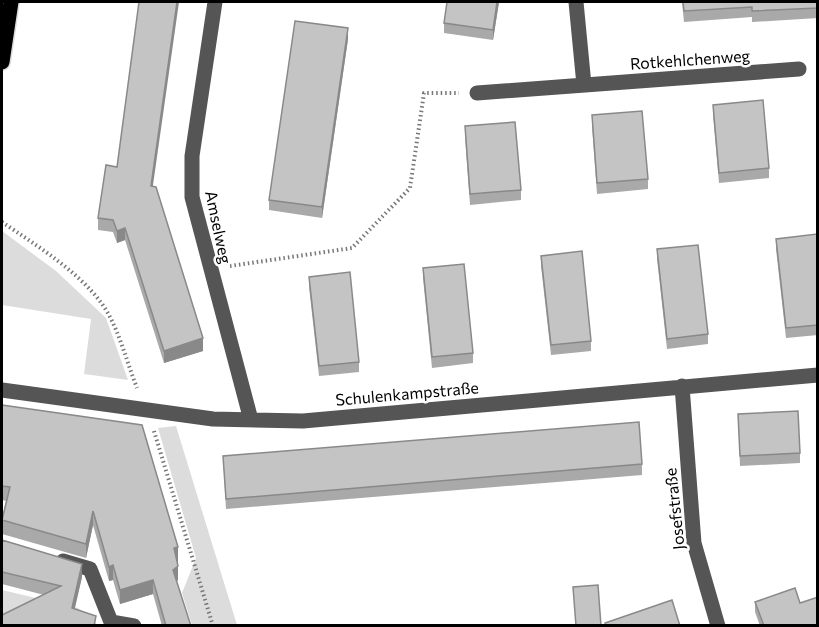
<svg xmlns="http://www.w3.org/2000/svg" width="819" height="627" font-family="Commissioner,sans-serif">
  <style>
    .grass { fill: #dcdcdc }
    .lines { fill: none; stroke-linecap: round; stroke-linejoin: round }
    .major-casing { stroke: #dbdbdb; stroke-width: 18 }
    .path { stroke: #777; stroke-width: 4; stroke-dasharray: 1.5 3; stroke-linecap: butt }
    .minor { stroke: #555; stroke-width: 15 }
    .major { stroke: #000; stroke-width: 15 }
    .wall { fill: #a9a9a9 }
    .shaded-wall { fill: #898989 }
    .building { fill: #c4c4c4; stroke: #898989; stroke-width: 1.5 }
    .labels { text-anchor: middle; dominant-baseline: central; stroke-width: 5; stroke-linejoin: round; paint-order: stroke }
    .street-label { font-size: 16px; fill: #000; stroke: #fff }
  </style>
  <rect width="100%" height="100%" fill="#fff"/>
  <path class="grass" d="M2,231L56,271L106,318L128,380L84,374L91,319L2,305Z
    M176,426L237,625H192L182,593L196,558L158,428Z
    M2,590L78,608L99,626H2Z"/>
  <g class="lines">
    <g class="major-casing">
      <path id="major" d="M2,62L11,2"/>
    </g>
    <path class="path" d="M2,222C37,246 92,279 111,319C122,341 128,365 137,388
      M230,266L352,248L410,188L424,93H459
      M154,431L213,626"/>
    <path class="minor" d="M215,2L192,156V197L251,420
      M576,2L584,85
      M477,93L799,69
      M682,386L694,543L718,626
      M2,390L213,419L303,421L818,375
      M63,561L90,569L111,622L134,626"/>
    <use href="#major" class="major"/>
  </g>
  <path class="wall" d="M447,2H499L493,40L444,33V23Z
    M682,2H818V18L752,22V17L684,22Z
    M348,39L322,218L269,210V200Z
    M713,105L769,168V178L719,183L713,115Z
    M592,115L648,179V189L597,194L592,126Z
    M465,126L521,190V200L470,205L465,137Z
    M153,187L203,351L164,363L125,240L117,243L113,232L98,230V218Z
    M776,239H818V335L786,338L776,249Z
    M657,249L708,334V344L667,349L657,259Z
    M541,256L591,341V351L551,355L541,266Z
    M423,268L473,353V363L432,368L423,278Z
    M309,277L359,362V372L319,376L309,287Z
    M2,405L178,561V580L176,581L191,626H162L153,594L120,604L113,580L109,581L93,525L86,558L2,534V518L6,501L2,500Z
    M738,414L800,453V463L740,466Z
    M223,456L642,464V475L226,509Z
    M2,540L82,577L74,609L96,626L44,595L2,584Z
    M755,602L800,603L818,626H760L755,612Z"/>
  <path class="shaded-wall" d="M177,2H179L151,199V186Z
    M497,2H499L493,40V30Z
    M348,28V39L322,218V207Z
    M125,228V240L117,243V231Z
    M203,338V351L164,363V351Z
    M93,511V525L86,558V544Z
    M178,547V561L174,562V548Z
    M82,564V577L72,621V608Z
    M113,565V580L109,581V567Z
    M178,566V580L173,585V570Z
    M153,580V594L120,604V590Z"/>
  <path class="building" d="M139,2H177L151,186L156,187L203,338L164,351L125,228L117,231L113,220L98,218L106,165L117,167Z
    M447,2H497L493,30L444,23Z
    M683,2H818V8L752,11V7L684,11Z
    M295,21L348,28L322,207L269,200Z
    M763,100L769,168L719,173L713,105Z
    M642,111L648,179L597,183L592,115Z
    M515,122L521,190L470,194L465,126Z
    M817,234L818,325L786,328L776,239Z
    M698,245L708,334L667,339L657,249Z
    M582,251L591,341L551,345L541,256Z
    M464,264L473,353L432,357L423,268Z
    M350,272L359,362L319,366L309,277Z
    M2,405L142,425L178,547L174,548L178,566L173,570L191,626H166L153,580L120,590L113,565L109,567L93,511L86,544L2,520L10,487L2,486Z
    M798,411L800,453L740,456L738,414Z
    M639,422L642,464L226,499L223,456Z
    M2,540L82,564L72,608L96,616L94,626H2V615L61,586L2,572Z
    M598,585L601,626H576L573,587Z
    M795,588L800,603L818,597V626H764L755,602Z
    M672,600L680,626H606L605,623Z"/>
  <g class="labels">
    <g class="street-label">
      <text transform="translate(690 59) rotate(-4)">Rotkehlchenweg</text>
      <text transform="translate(219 227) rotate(78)">Amselweg</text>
      <text transform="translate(407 393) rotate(-5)">Schulenkampstraße</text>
      <text transform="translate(674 509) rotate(-96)">Josefstraße</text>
    </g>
  </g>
  <rect width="819" height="627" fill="none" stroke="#000000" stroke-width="6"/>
</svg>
